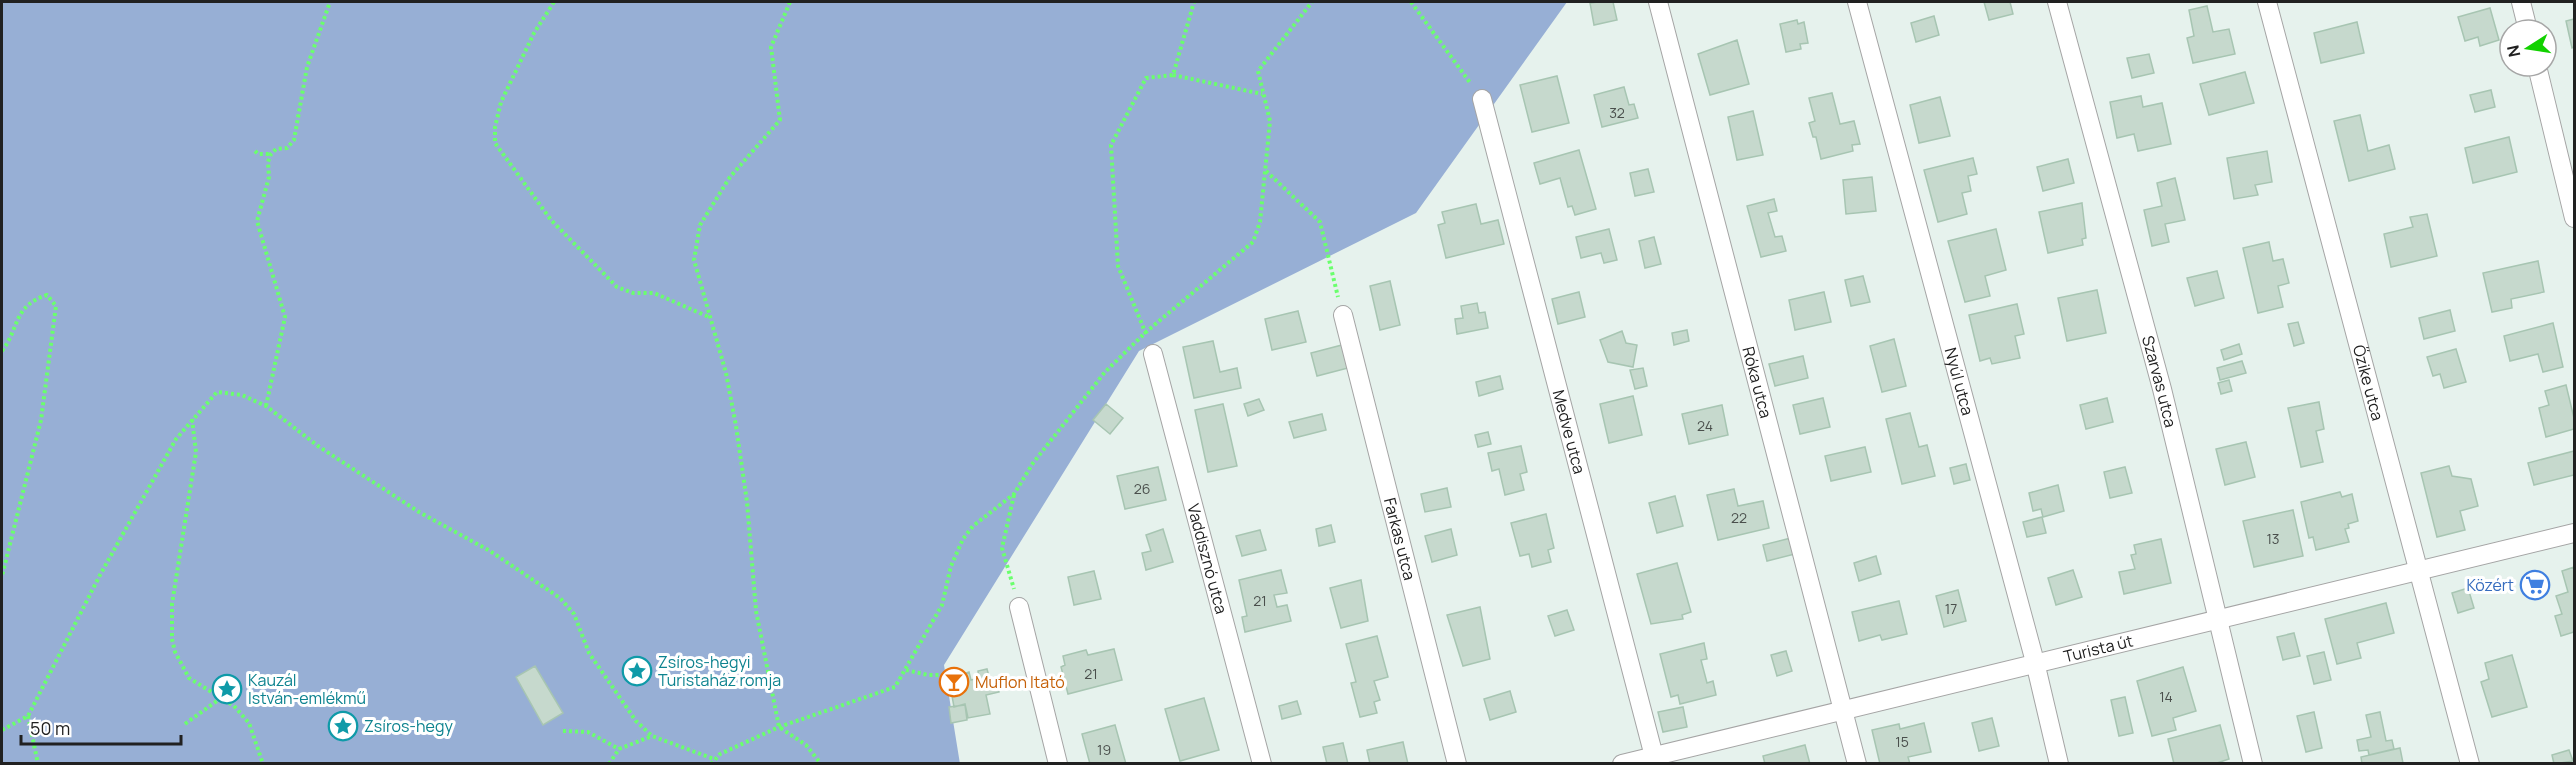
<svg xmlns="http://www.w3.org/2000/svg" width="2576" height="765" font-family="Manrope,sans-serif">
  <style>
    .forest { fill: #97afd5 }
    .building { fill: #c6d9cd; stroke: #a7c5b2; stroke-width: 1.5 }
    .lines { fill: none; stroke-linecap: round; stroke-linejoin: round }
    .minor-casing { stroke: #a5a5a5; stroke-width: 20 }
    .path { stroke: #6aff6d; stroke-width: 4; stroke-dasharray: 3 3; stroke-linecap: butt }
    .minor { stroke: #fff; stroke-width: 18 }
    .labels { text-anchor: middle; dominant-baseline: central; stroke-width: 6; stroke-linejoin: round; paint-order: stroke }
    .number-label { font-size: 14px; fill: #4a4f4c }
    .street-label { font-size: 16px; fill: #212121; stroke: #fff }
    .shop-label { font-size: 16px; fill: #366cbe; stroke: #fff; text-anchor: end }
    .culture-label { font-size: 16px; fill: #0d838f; stroke: #fff; text-anchor: start }
    .food-label { font-size: 16px; fill: #c56008; stroke: #fff; text-anchor: start }
  </style>
  <rect width="100%" height="100%" fill="#e6f2ed"/>
  <path class="forest" d="M2,2H1567L1416,213L1139,351L944,665L960,764L2,763Z"/>
  <path class="building" d="M1598,2H1613L1617,20L1594,25L1590,3Z
    M1984,2H2010L2013,14L1989,20Z
    M2207,6L2213,32L2229,29L2235,54L2193,63L2187,38L2194,36L2189,10Z
    M2490,8L2499,40L2480,46L2478,37L2465,41L2458,17Z
    M1934,16L1939,35L1916,42L1911,23Z
    M2574,19V47L2572,48L2566,21Z
    M1797,20L1798,24L1804,22L1808,43L1800,44L1801,49L1786,52L1780,24Z
    M2357,22L2364,53L2321,63L2314,33Z
    M1737,40L1749,84L1710,95L1698,54Z
    M2149,54L2154,73L2132,78L2127,58Z
    M2245,72L2254,103L2209,115L2200,84Z
    M1557,76L1569,123L1532,132L1520,85Z
    M1624,87L1629,105L1634,104L1638,118L1602,127L1594,95Z
    M2491,90L2495,107L2475,112L2470,95Z
    M1832,93L1840,124L1854,121L1860,144L1852,145L1853,151L1821,159L1816,137H1813L1809,123L1815,121L1809,98Z
    M2141,96L2143,107L2162,103L2171,144L2138,151L2134,134L2117,138L2110,102Z
    M1940,97L1950,136L1919,143L1910,105Z
    M1753,111L1763,155L1737,160L1728,117Z
    M2360,115L2368,151L2389,145L2395,169L2349,181L2334,121Z
    M2509,137L2517,172L2473,183L2465,148Z
    M1579,150L1596,209L1575,215L1572,206L1568,207L1560,178L1540,184L1534,163Z
    M2267,151L2272,182L2255,185L2258,195L2234,199L2227,158Z
    M1973,158L1977,174L1968,176L1971,191L1962,193L1967,214L1938,222L1924,170Z
    M2068,159L2074,183L2043,191L2037,167Z
    M1648,169L1654,192L1635,196L1630,173Z
    M1872,177L1876,211L1846,214L1843,180Z
    M2175,178L2185,220L2165,224L2169,242L2152,246L2144,210L2162,206L2157,183Z
    M1774,199L1777,211L1768,213L1775,237L1782,236L1786,251L1761,257L1747,206Z
    M2082,203L2086,238L2082,239L2083,245L2048,253L2039,212Z
    M1476,204L1481,224L1498,220L1504,244L1446,258L1438,225L1445,223L1442,212Z
    M2427,214L2437,256L2391,267L2384,234L2413,227L2410,217Z
    M1609,229L1617,260L1604,263L1601,253L1581,258L1576,237Z
    M1996,229L2006,270L1985,276L1990,296L1965,302L1948,241Z
    M1654,237L1661,264L1645,268L1639,241Z
    M2269,242L2273,261L2283,259L2289,283L2278,286L2283,307L2258,313L2243,248Z
    M2538,261L2544,292L2511,299L2512,308L2492,312L2483,273Z
    M2217,271L2224,298L2195,306L2187,278Z
    M1863,276L1870,302L1851,306L1845,280Z
    M1390,281L1400,325L1380,330L1370,286Z
    M2097,290L2106,333L2067,341L2058,298Z
    M1579,292L1585,317L1558,324L1552,299Z
    M1824,292L1831,322L1795,330L1789,300Z
    M1477,303L1479,313L1485,312L1488,328L1457,334L1455,319L1463,318L1461,306Z
    M2017,304L2024,334L2015,336L2020,358L1992,364L1990,358L1980,361L1969,315Z
    M2450,310L2455,331L2424,339L2419,318Z
    M1298,311L1306,342L1272,350L1265,319Z
    M2298,322L2304,343L2294,346L2288,324Z
    M2553,323L2563,367L2543,372L2538,354L2510,361L2504,336Z
    M1687,330L1689,341L1674,345L1672,333Z
    M1622,331L1626,343L1637,345L1633,367L1608,362L1600,340Z
    M1894,339L1906,386L1882,392L1870,346Z
    M1213,341L1220,372L1237,368L1241,388L1194,398L1183,347Z
    M2239,344L2242,354L2224,360L2221,350Z
    M1342,345L1348,368L1317,376L1311,353Z
    M2456,349L2466,382L2444,388L2440,374L2433,376L2427,357Z
    M1803,356L1808,378L1775,386L1769,364Z
    M2242,361L2246,373L2220,380L2217,368Z
    M1643,368L1647,386L1635,389L1630,370Z
    M1500,376L1503,389L1479,396L1476,382Z
    M2229,380L2232,391L2221,394L2218,383Z
    M2566,385L2574,418V429L2546,437L2539,408L2549,405L2545,391Z
    M1633,396L1642,435L1609,443L1600,404Z
    M1823,398L1830,427L1800,434L1793,405Z
    M2107,398L2113,422L2086,429L2080,405Z
    M1259,399L1264,410L1248,416L1244,404Z
    M2319,402L2324,429L2316,431L2323,462L2301,467L2288,408Z
    M1106,404L1123,418L1110,434L1093,420Z
    M1223,404L1237,466L1208,472L1195,410Z
    M1722,405L1728,435L1689,444L1682,414Z
    M1910,413L1919,447L1927,445L1935,476L1902,484L1886,419Z
    M1322,414L1326,430L1294,438L1289,422Z
    M1488,432L1491,444L1478,447L1475,435Z
    M2246,442L2255,477L2225,485L2216,449Z
    M1521,446L1527,472L1520,474L1524,490L1505,495L1499,469L1492,471L1488,453Z
    M1865,447L1871,472L1831,481L1825,456Z
    M2574,451V475L2534,485L2528,463Z
    M1966,464L1970,480L1954,484L1950,468Z
    M2449,466L2452,476L2471,479L2478,506L2460,511L2465,530L2437,537L2421,473Z
    M1158,467L1166,500L1125,509L1117,476Z
    M2125,467L2132,493L2110,498L2104,472Z
    M2058,485L2064,511L2043,517L2041,509L2033,511L2029,493Z
    M1447,488L1451,507L1425,512L1421,494Z
    M1734,489L1738,506L1763,501L1769,528L1718,540L1707,495Z
    M2340,492L2342,497L2352,494L2358,521L2348,524L2349,528L2345,529L2349,542L2316,550L2313,537L2309,538L2301,502Z
    M1675,496L1683,526L1657,533L1649,503Z
    M2293,510L2303,556L2254,567L2243,521Z
    M1546,514L1554,548L1548,550L1551,562L1532,567L1529,554L1520,556L1511,523Z
    M2042,517L2046,533L2027,537L2023,522Z
    M1331,525L1335,542L1319,546L1316,529Z
    M1163,529L1173,562L1146,570L1142,553L1151,551L1146,535Z
    M1451,529L1457,555L1432,562L1425,536Z
    M1260,530L1266,550L1242,556L1236,536Z
    M1791,538L1795,554L1767,561L1763,545Z
    M2161,539L2171,583L2124,594L2119,572L2135,569L2131,555L2136,554L2134,545Z
    M1876,556L1881,574L1859,581L1854,563Z
    M1677,563L1691,612L1682,615L1683,619L1651,624L1637,574Z
    M2574,567V632L2561,636L2555,616L2562,614L2556,596L2568,592L2562,571Z
    M1281,570L1287,593L1274,595L1277,607L1287,605L1291,621L1245,632L1242,617L1247,616L1239,580Z
    M2073,570L2082,597L2056,605L2048,578Z
    M1094,571L1101,599L1074,605L1068,577Z
    M1361,580L1368,621L1341,628L1330,588Z
    M2468,588L2474,608L2458,613L2452,593Z
    M1958,590L1966,621L1944,627L1936,596Z
    M1899,601L1907,634L1882,640L1880,635L1859,641L1852,612Z
    M2386,603L2394,633L2357,643L2361,658L2337,664L2325,619Z
    M1480,607L1490,659L1463,666L1447,615Z
    M1567,610L1574,630L1555,636L1548,616Z
    M2294,633L2300,656L2283,660L2277,637Z
    M1377,636L1388,677L1374,681L1380,700L1374,702L1377,713L1360,717L1351,683L1356,682L1346,644Z
    M1704,643L1707,659L1701,660L1707,683L1713,681L1716,695L1680,704L1678,695L1671,697L1660,654Z
    M1114,649L1122,680L1068,694L1061,667L1065,665L1063,656L1086,650L1088,655Z
    M1786,651L1792,671L1777,676L1771,655Z
    M2324,652L2331,680L2314,684L2307,656Z
    M2512,655L2527,707L2492,717L2481,682L2489,679L2485,663Z
    M535,666L563,713L543,725L516,677Z
    M2183,667L2196,711L2173,718L2176,730L2152,736L2137,681Z
    M987,669L990,680L996,679L999,692L986,695L990,714L968,718L965,704L954,707L949,679L969,672L971,680L979,678L978,671Z
    M1510,691L1516,712L1490,720L1484,699Z
    M2125,697L2133,733L2119,736L2111,700Z
    M1204,698L1219,750L1180,761L1165,709Z
    M1297,701L1301,714L1282,719L1279,706Z
    M965,705L967,720L951,723L949,707Z
    M1683,707L1687,727L1663,732L1658,712Z
    M2314,712L2322,748L2306,752L2297,716Z
    M2380,712L2386,741L2392,740L2394,749L2369,755L2368,750L2359,751L2357,740L2371,737L2366,715Z
    M1992,718L1999,746L1979,751L1972,723Z
    M1924,723L1931,752L1908,757L1910,764H1880L1872,730L1899,724L1900,729Z
    M1115,725L1126,764H1090L1082,734Z
    M2220,725L2229,759L2214,764H2174L2168,739Z
    M1403,742L1408,764H1370L1367,750Z
    M1343,743L1348,764H1327L1323,747Z
    M1805,745L1810,764H1765L1763,756Z
    M2400,748L2403,763L2362,764L2361,757Z
    M2569,750L2573,761L2554,764L2552,755Z"/>
  <g class="lines">
    <g class="minor-casing">
      <g id="minor">
        <path id="s1" d="M1658,2L1857,764"/>
        <path id="s2" d="M1857,2L2035,662L2059,764"/>
        <path id="s3" d="M2057,2L2162,389L2253,764"/>
        <path id="s4" d="M2267,2L2470,764"/>
        <path d="M2521,2L2528,30"/>
        <path d="M2537,66L2574,218"/>
        <path id="s5" d="M1482,99L1656,764"/>
        <path id="s6" d="M1343,315L1457,764"/>
        <path id="s7" d="M1153,354L1262,764"/>
        <path d="M1019,607L1058,764"/>
        <path id="s8" d="M1622,764L2574,533"/>
      </g>
    </g>
    <path class="path" d="M554,2L534,33L501,102L495,127V143L551,220L617,287L633,293H654L709,317
      M790,2L771,47L780,120L730,177L700,225L694,260L726,373L736,426L747,502L756,611L779,727L806,745L821,764
      M1411,2L1471,84
      M1173,75L1262,94
      M255,151L258,154H271
      M1266,171L1320,222L1338,297
      M1146,334L1118,266L1111,145L1146,78L1173,75L1194,2
      M2,351C20,327 13,306 47,295L56,306L41,420L2,576
      M266,406L285,317L257,221L269,177L268,162L271,154L276,149L287,148L294,140L307,67L330,2
      M192,419L196,452L172,604V639L175,652L189,678L234,706L249,723L263,764
      M1014,495L1002,548L1014,589
      M906,670L928,675H947
      M28,716L38,764
      M185,724L221,698
      M2,730L28,716L100,575L176,439L217,392L242,395L266,406L318,446L419,512L490,551L560,598L574,614L589,653L636,721L652,736L714,759
      M563,731L588,732L619,749
      M609,764L619,749L652,736
      M711,764L720,754L779,727L895,687L942,605L951,566L963,539L973,526L1014,494L1033,463L1105,372L1146,332L1253,242L1260,222L1270,121L1258,71L1312,2"/>
    <use href="#minor" class="minor"/>
  </g>
  <defs>
    <g id="supermarket-ring" transform="scale(1.5)"><circle r="9.5" fill="#fff" stroke="#3f7fe0" stroke-width="1.5"/><path d="M-6-5.5h2.5l.6 2H6L4.5 2H-2.5L-4.4-4H-6ZM-1.5 3.2a1.3 1.3 0 1 0 .1 0ZM3 3.2a1.3 1.3 0 1 0 .1 0Z" fill="#3f7fe0"/></g>
    <g id="sight-ring" transform="scale(1.5)"><circle r="9.5" fill="#fff" stroke="#0f9aa8" stroke-width="1.5"/><path d="M0-6L1.8-2.2L6-1.7L2.9 1.2L3.7 5.4L0 3.3L-3.7 5.4L-2.9 1.2L-6-1.7L-1.8-2.2Z" fill="#0f9aa8"/></g>
    <g id="bar-ring" transform="scale(1.5)"><circle r="9.5" fill="#fff" stroke="#e8710a" stroke-width="1.5"/><path d="M-6-5H6L.8 .8V4.5H3.5V6h-7V4.5H-.8V.8Z" fill="#e8710a"/></g>
  </defs>
  <g fill-rule="evenodd">
    <use href="#supermarket-ring" x="2535" y="585"/>
    <use href="#sight-ring" x="637" y="671"/>
    <use href="#bar-ring" x="954" y="682"/>
    <use href="#sight-ring" x="227" y="689"/>
    <use href="#sight-ring" x="343" y="726"/>
  </g>
  <g class="labels">
    <g class="number-label">
      <text x="1617" y="112">32</text>
      <text x="1705" y="425">24</text>
      <text x="1142" y="488">26</text>
      <text x="1739" y="517">22</text>
      <text x="2273" y="538">13</text>
      <text x="1260" y="600">21</text>
      <text x="1951" y="608">17</text>
      <text x="1091" y="673">21</text>
      <text x="2166" y="696">14</text>
      <text x="1902" y="741">15</text>
      <text x="1104" y="749">19</text>
    </g>
    <g class="street-label">
      <text stroke="none"><textPath href="#s3" startOffset="393">Szarvas utca</textPath></text>
      <text stroke="none"><textPath href="#s1" startOffset="393">Róka utca</textPath></text>
      <text stroke="none"><textPath href="#s2" startOffset="393">Nyúl utca</textPath></text>
      <text stroke="none"><textPath href="#s4" startOffset="394">Őzike utca</textPath></text>
      <text stroke="none"><textPath href="#s5" startOffset="344">Medve utca</textPath></text>
      <text stroke="none"><textPath href="#s6" startOffset="231">Farkas utca</textPath></text>
      <text stroke="none"><textPath href="#s7" startOffset="212">Vaddisznó utca</textPath></text>
      <text stroke="none"><textPath href="#s8" startOffset="490">Turista út</textPath></text>
    </g>
    <g class="shop-label">
      <text x="2514" y="585">Közért</text>
    </g>
    <g class="culture-label">
      <text x="658" y="662">Zsíros-hegyi<tspan x="658" dy="18">Turistaház romja</tspan></text>
      <text x="248" y="680">Kauzál<tspan x="248" dy="18">István-emlékmű</tspan></text>
      <text x="364" y="726">Zsíros-hegy</text>
    </g>
    <g class="food-label">
      <text x="975" y="682">Muflon Itató</text>
    </g>
  </g>
  <rect width="2576" height="765" fill="none" stroke="#212121" stroke-width="6"/>
  <g transform="translate(2528 48) rotate(258)"><circle r="28" fill="#ffffff" stroke="#a6a6a6" stroke-width="1.5"/>
  <path d="M0-4.5L10 22L0 15L-10 22Z" fill="#12d100"/>
  <text y="-9" font-size="16" font-weight="bold" text-anchor="middle" fill="#212121">N</text>
  </g>
  <path d="M21 735v9h160v-9" fill="none" stroke="#212121" stroke-width="3"/>
  <text x="30" y="735" font-size="18" fill="#212121" stroke="#ffffff" stroke-width="4.5" paint-order="stroke">50 m</text>
</svg>
